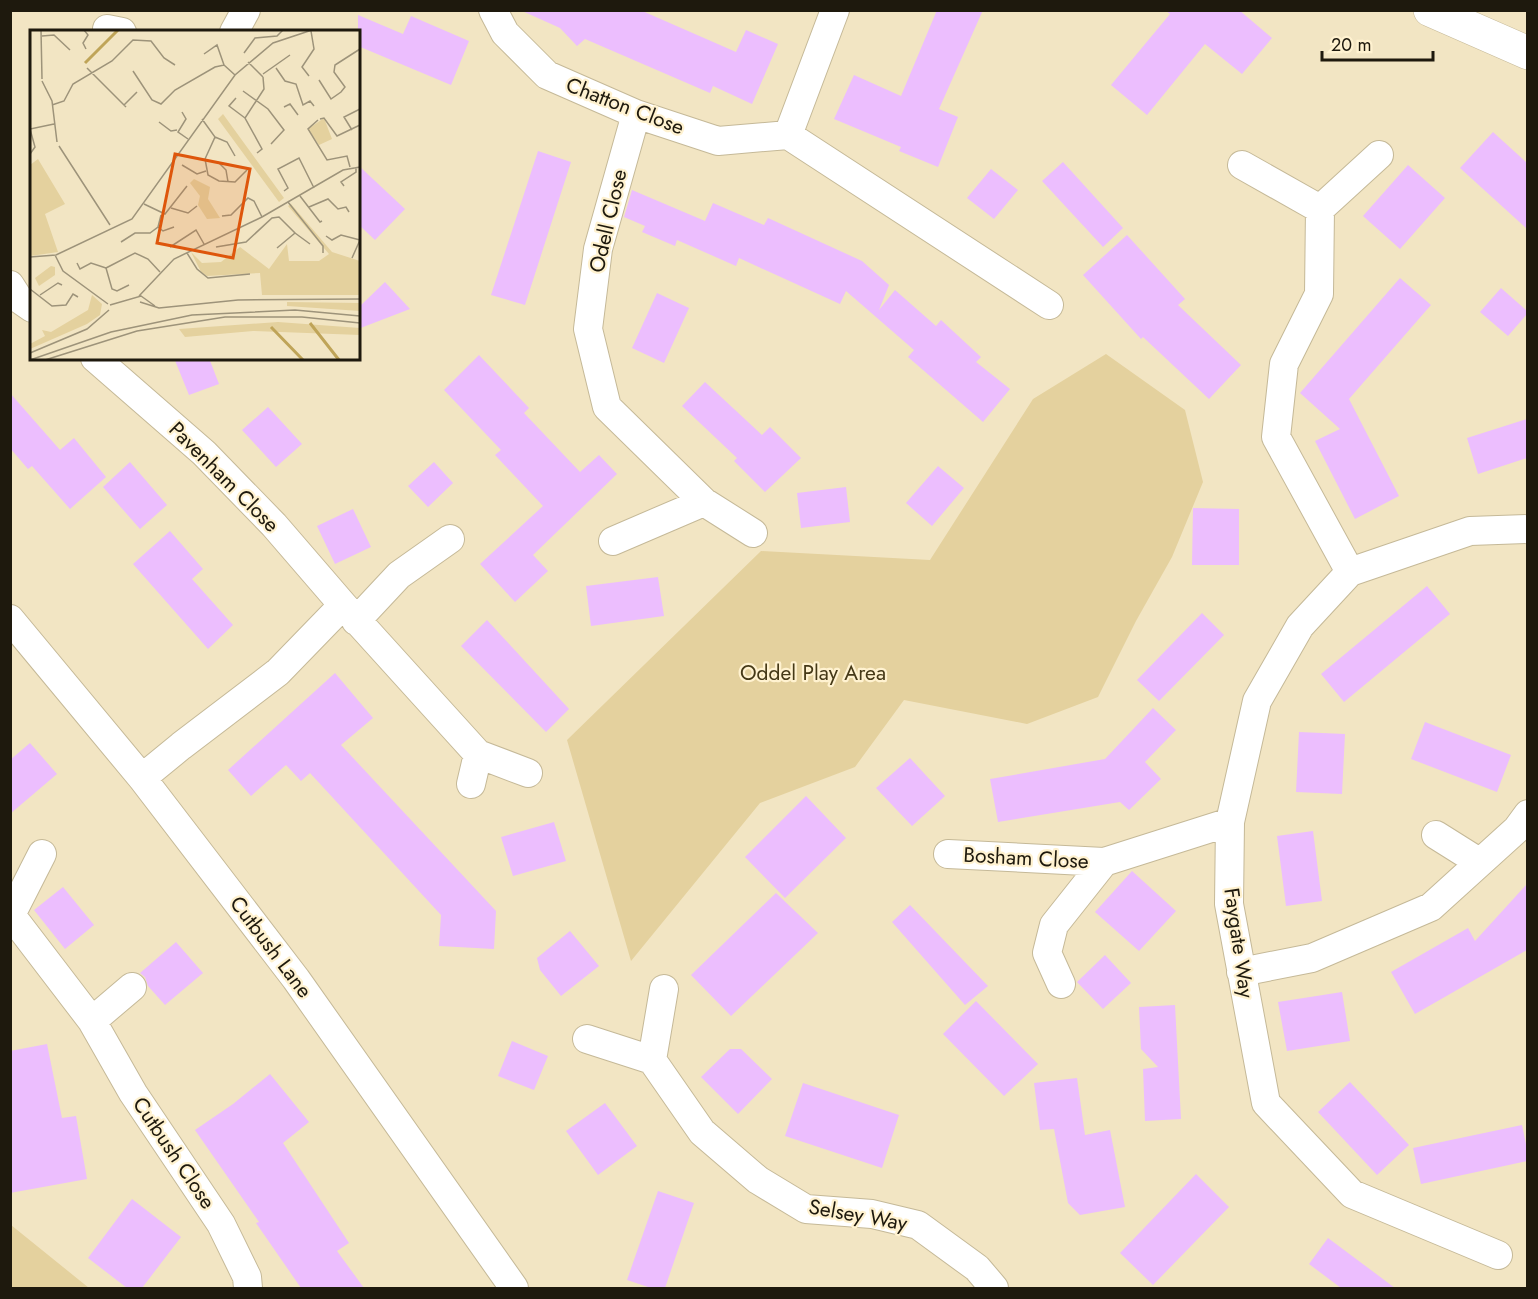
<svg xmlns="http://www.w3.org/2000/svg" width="1538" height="1299" font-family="Jost,sans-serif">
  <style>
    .green { fill: #e4d19e }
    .building { fill: #ecbefe }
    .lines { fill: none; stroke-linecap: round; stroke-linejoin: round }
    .street-casing { stroke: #c5b998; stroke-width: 30 }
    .secondary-casing { stroke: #c5b998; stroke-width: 34 }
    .street { stroke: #fff; stroke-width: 28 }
    .secondary { stroke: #fff; stroke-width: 33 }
    .labels { text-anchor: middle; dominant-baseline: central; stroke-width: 4.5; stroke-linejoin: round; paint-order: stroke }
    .street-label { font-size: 21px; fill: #1e190d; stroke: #fff2d0 }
    .park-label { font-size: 21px; fill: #453917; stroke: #fff2d0 }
    .inset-river { fill: none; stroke: #bfa458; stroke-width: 3 }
    .inset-road { fill: none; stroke: #9d937a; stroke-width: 1.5 }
    .view { fill: #de560c; fill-opacity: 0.15; stroke: #de560c; stroke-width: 3 }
    .inset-edge { fill: none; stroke: #1e190d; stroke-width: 3 }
  </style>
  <rect width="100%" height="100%" fill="#f2e5c3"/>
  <path class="green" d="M1106,354L1185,410L1203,482L1172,557L1136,621L1098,697L1027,724L904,700L855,767L760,803L631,961L567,740L761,551L930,560L1033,399Z
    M10,1225H11L89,1288H11Z"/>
  <path class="building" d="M520,10H640L736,52L746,30L778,44L752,104L713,86L710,93L585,39L577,46L560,28Z
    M937,10H983L939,109L958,117L938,167L899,151L901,147L834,119L854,75L901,96Z
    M1165,10H1239L1272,38L1242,74L1205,44L1147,115L1111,85L1170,14Z
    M358,15L403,34L411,16L469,41L451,85L358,46Z
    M1493,132L1527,163V229L1460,168Z
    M538,151L571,162L525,305L491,295Z
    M1063,162L1123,228L1103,247L1042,181Z
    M358,165L405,209L375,240L358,224Z
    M1408,165L1445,198L1400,249L1363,216Z
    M991,169L1018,190L994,219L967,198Z
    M632,190L705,221L713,203L764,225L768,218L862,261L889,285L879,310L895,290L936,326L941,320L981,357L976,362L1010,389L983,422L908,357L914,350L846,291L840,304L739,258L736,266L677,240L675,246L642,232L645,226L624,217Z
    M1127,235L1185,299L1178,305L1241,365L1209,399L1143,337L1141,339L1083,275Z
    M1400,278L1431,305L1349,399L1399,496L1355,519L1315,441L1340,429L1300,393Z
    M385,282L410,309L358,329V308Z
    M1501,288L1527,311V314L1508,336L1480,312Z
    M657,293L689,308L664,363L632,348Z
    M479,355L529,408L524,413L580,472L599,455L617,474L533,555L548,571L515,602L480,564L543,506L495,455L501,450L444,390Z
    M174,358H209L219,384L189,395Z
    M705,382L762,435L770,427L801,458L765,492L734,461L737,458L682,406Z
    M10,393L60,450L74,438L106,477L70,509L32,466L28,469L10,448Z
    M268,407L302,444L276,467L242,430Z
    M1527,419V458L1478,474L1467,438Z
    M130,462L167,505L140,529L103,487Z
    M434,462L453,483L428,507L408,486Z
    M938,466L964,488L932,526L906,503Z
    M846,487L850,522L801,528L797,493Z
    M1193,508L1239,509V565H1192Z
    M353,509L371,547L335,564L317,526Z
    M170,531L203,569L192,579L233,625L208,649L133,564Z
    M658,577L664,616L591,626L586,586Z
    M1427,586L1450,614L1344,702L1321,674Z
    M1202,613L1224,635L1159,701L1137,680Z
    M487,620L569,709L546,732L461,646Z
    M335,673L373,718L341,745L496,911L494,949L439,946L441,915L310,773L301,781L286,765L251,796L228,770Z
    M1153,708L1176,730L1145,762L1161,779L1129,810L1120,802L998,822L990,779L1105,759Z
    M1425,722L1511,755L1497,792L1411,759Z
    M1299,732L1345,734L1342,794L1296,792Z
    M30,743L57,774L10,814V760Z
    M910,758L945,796L912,826L876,788Z
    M806,796L846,838L785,898L745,857Z
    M554,822L566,861L513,876L501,837Z
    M1313,831L1322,901L1286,906L1277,836Z
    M1132,871L1176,911L1139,951L1095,912Z
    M1527,884V950L1415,1014L1391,972L1468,928L1475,941Z
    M63,887L94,925L65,949L34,910Z
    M776,893L818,933L731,1016L691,975Z
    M910,905L988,986L965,1005L892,922Z
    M570,931L599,966L561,996L540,970L537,958Z
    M176,942L203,973L165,1005L148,986L145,977L140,973Z
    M1105,955L1131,983L1103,1009L1077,982Z
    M1342,992L1350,1041L1287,1051L1278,1002Z
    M976,1001L1038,1064L1004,1096L943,1034Z
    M1175,1005L1181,1119L1145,1121L1143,1069L1158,1067L1141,1049L1139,1007Z
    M512,1041L548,1056L534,1090L498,1076Z
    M47,1044L62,1118L76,1116L87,1179L10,1193V1051Z
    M730,1049H741L772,1079L738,1114L701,1077Z
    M270,1074L309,1122L283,1143L349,1243L337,1251L364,1288H301L256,1223L259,1222L195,1130L233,1104Z
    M1077,1078L1085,1135L1110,1130L1125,1207L1080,1215L1068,1203L1054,1129L1040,1130L1034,1083Z
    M1350,1082L1409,1145L1377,1175L1318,1112Z
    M803,1083L899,1115L882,1168L785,1136Z
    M605,1103L637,1146L598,1175L566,1131Z
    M1522,1125L1527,1149V1161L1421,1184L1413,1148Z
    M1196,1174L1229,1207L1153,1285L1120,1253Z
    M658,1191L694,1203L665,1288H651L627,1280Z
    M132,1199L181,1237L142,1288H127L88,1258Z
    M1328,1238L1395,1288H1341L1309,1264Z"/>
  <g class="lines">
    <g class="street-casing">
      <path id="street" d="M493,10L505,33L547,75L636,114L718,141L788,135L1049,305
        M107,29L122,32
        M234,32L246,10
        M636,114L598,249L588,329L607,407L704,502L753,533
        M788,135L835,10
        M1242,165L1320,209
        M10,285L19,299L32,308
        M95,358L204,453L274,525L343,605L278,672L181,746L142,778
        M613,541L704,502
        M1350,572L1276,437L1284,364L1319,294L1320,209L1379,155
        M343,605L478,754L528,773
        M10,619L142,778L296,979L514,1288
        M356,621L399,575L450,539
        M471,784L478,754
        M1436,835L1479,862
        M42,854L11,915L92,1021
        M948,854L1104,862L1230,822
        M1241,972L1312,958L1431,907L1517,829L1528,814
        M1061,984L1047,953L1054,925L1104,862
        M132,987L92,1021L133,1093L221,1224L247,1277L248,1288
        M664,989L652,1060L702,1132L758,1180L806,1209L872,1214L918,1225L977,1268L994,1288
        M587,1039L652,1060
        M1498,1255L1352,1194L1266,1103L1229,904L1230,822L1257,701L1300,626L1350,572L1470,531L1528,529"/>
    </g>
    <g class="secondary-casing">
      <path id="secondary" d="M1430,10L1528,53"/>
    </g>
    <use href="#street" class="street"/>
    <use href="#secondary" class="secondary"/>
  </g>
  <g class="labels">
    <g class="street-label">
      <text transform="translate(625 106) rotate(21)">Chatton Close</text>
      <text transform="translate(608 221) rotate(-77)">Odell Close</text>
      <text transform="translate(224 477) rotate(45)">Pavenham Close</text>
      <text transform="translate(1026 858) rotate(3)">Bosham Close</text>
      <text transform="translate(1239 943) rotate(82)">Faygate Way</text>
      <text transform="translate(271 947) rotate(53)">Cutbush Lane</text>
      <text transform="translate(174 1153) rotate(56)">Cutbush Close</text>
      <text transform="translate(858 1215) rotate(10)">Selsey Way</text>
    </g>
    <g class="park-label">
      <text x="813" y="673">Oddel Play Area</text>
    </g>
  </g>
  <g transform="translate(30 30)">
    <rect width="330" height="330" fill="#f2e5c3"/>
    <path d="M193,84L254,168L249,172L188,89ZM294,88L302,109L289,115L278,99ZM8,129L35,174L15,184L28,222L0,226V135ZM164,149L180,157L178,169L190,188L177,189L168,175L170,166L160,153ZM261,174L302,222L330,231V265H232L230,243L177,246L171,242L161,222L172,233L191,232L210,217L239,239L257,214L259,231H289L299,224L258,176ZM21,236L25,237V245L9,256L5,248ZM62,265L72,274L70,285L57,294L0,319V314L15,306L12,300L21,302L58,280ZM257,272L330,273V281L257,276ZM248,292L330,298V305L223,301L155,307L149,299Z" fill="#e4d19e"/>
    <path class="inset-river" d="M55,33L88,0M280,293L309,330M241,297L273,330"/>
    <path class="inset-road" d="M11,0L12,49M54,0L58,5L53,13L56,19M12,6L24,5L40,20M214,23L225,8L247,6L253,0M174,24L187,15L194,35M218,32L233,47L230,44M57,38L96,77M246,38L255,51L266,54L273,75L280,71L284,76M103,41L122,70L131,74L145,60L185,37L194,35L205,45M233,44L260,25M279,46L272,37L284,19L281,1M289,50L301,69L311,62L315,57L304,42L305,35L330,19M12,51L22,71L27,112M213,61L238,79L254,100L241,114M206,68L199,76L215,88M22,75L34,71L43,54L82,31L103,10L121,11L134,28L145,35M94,75L107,62M254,77L260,74L268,85M152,82L156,89L148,102L158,109M172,89L185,107L175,129L178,145L189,151L205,152L217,140M290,89L294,88L307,106L330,95M288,90L278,99L297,130L317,126L320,137M129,92L141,101L147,100M322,100L314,87L330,79M185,107L197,112L205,126M29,116L80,195M227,123L232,119L215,88L234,59L233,47M0,124L5,117L0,99L24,94M188,132L196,140L198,152M152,135L167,144L176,141M314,156L311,152L326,142V137M254,161L258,158L248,139L269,128L284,158M270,166L290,192L292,191M258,172L293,216V223M114,174L135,184L157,156M279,177L298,169L308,179L316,177L319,182M141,178L158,183L167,176M192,186L201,185L218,168L224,171L232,187M128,197L133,201L144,197M265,203L280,214M296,206L302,210L311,205L330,210M91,212L105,203H120L128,197L131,185M140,217L166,200L174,214M186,217L216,212L242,188L249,187L265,203L247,218M157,223L167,239L178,248L220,244M25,225L33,241L78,274M0,227L26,225L102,189L205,45L243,13L282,0M322,228L330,210M47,233L50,239L61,233L76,238M76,238L105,223L118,229L130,242M76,238L82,259L87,261L99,255M0,259L22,276L36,275L43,264L48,267M10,265L28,253L32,255M109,266L144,229L232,187L313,140L330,137M110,272L129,278L208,270L330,269M80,275L111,266L125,276M0,323L57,299L79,280M0,330L81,302L162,285L265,280L330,286M15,330L107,301L195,287H272L330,293"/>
    <path class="view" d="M145,124L220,139L203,228L127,213Z"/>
    <rect width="330" height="330" class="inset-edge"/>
  </g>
  <rect width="1538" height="1299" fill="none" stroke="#1e190d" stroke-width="24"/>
  <path d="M1322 51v9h111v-9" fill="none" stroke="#1e190d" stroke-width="3"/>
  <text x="1331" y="51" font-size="18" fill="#1e190d" stroke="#fff2d0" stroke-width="4.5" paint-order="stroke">20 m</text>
</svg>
